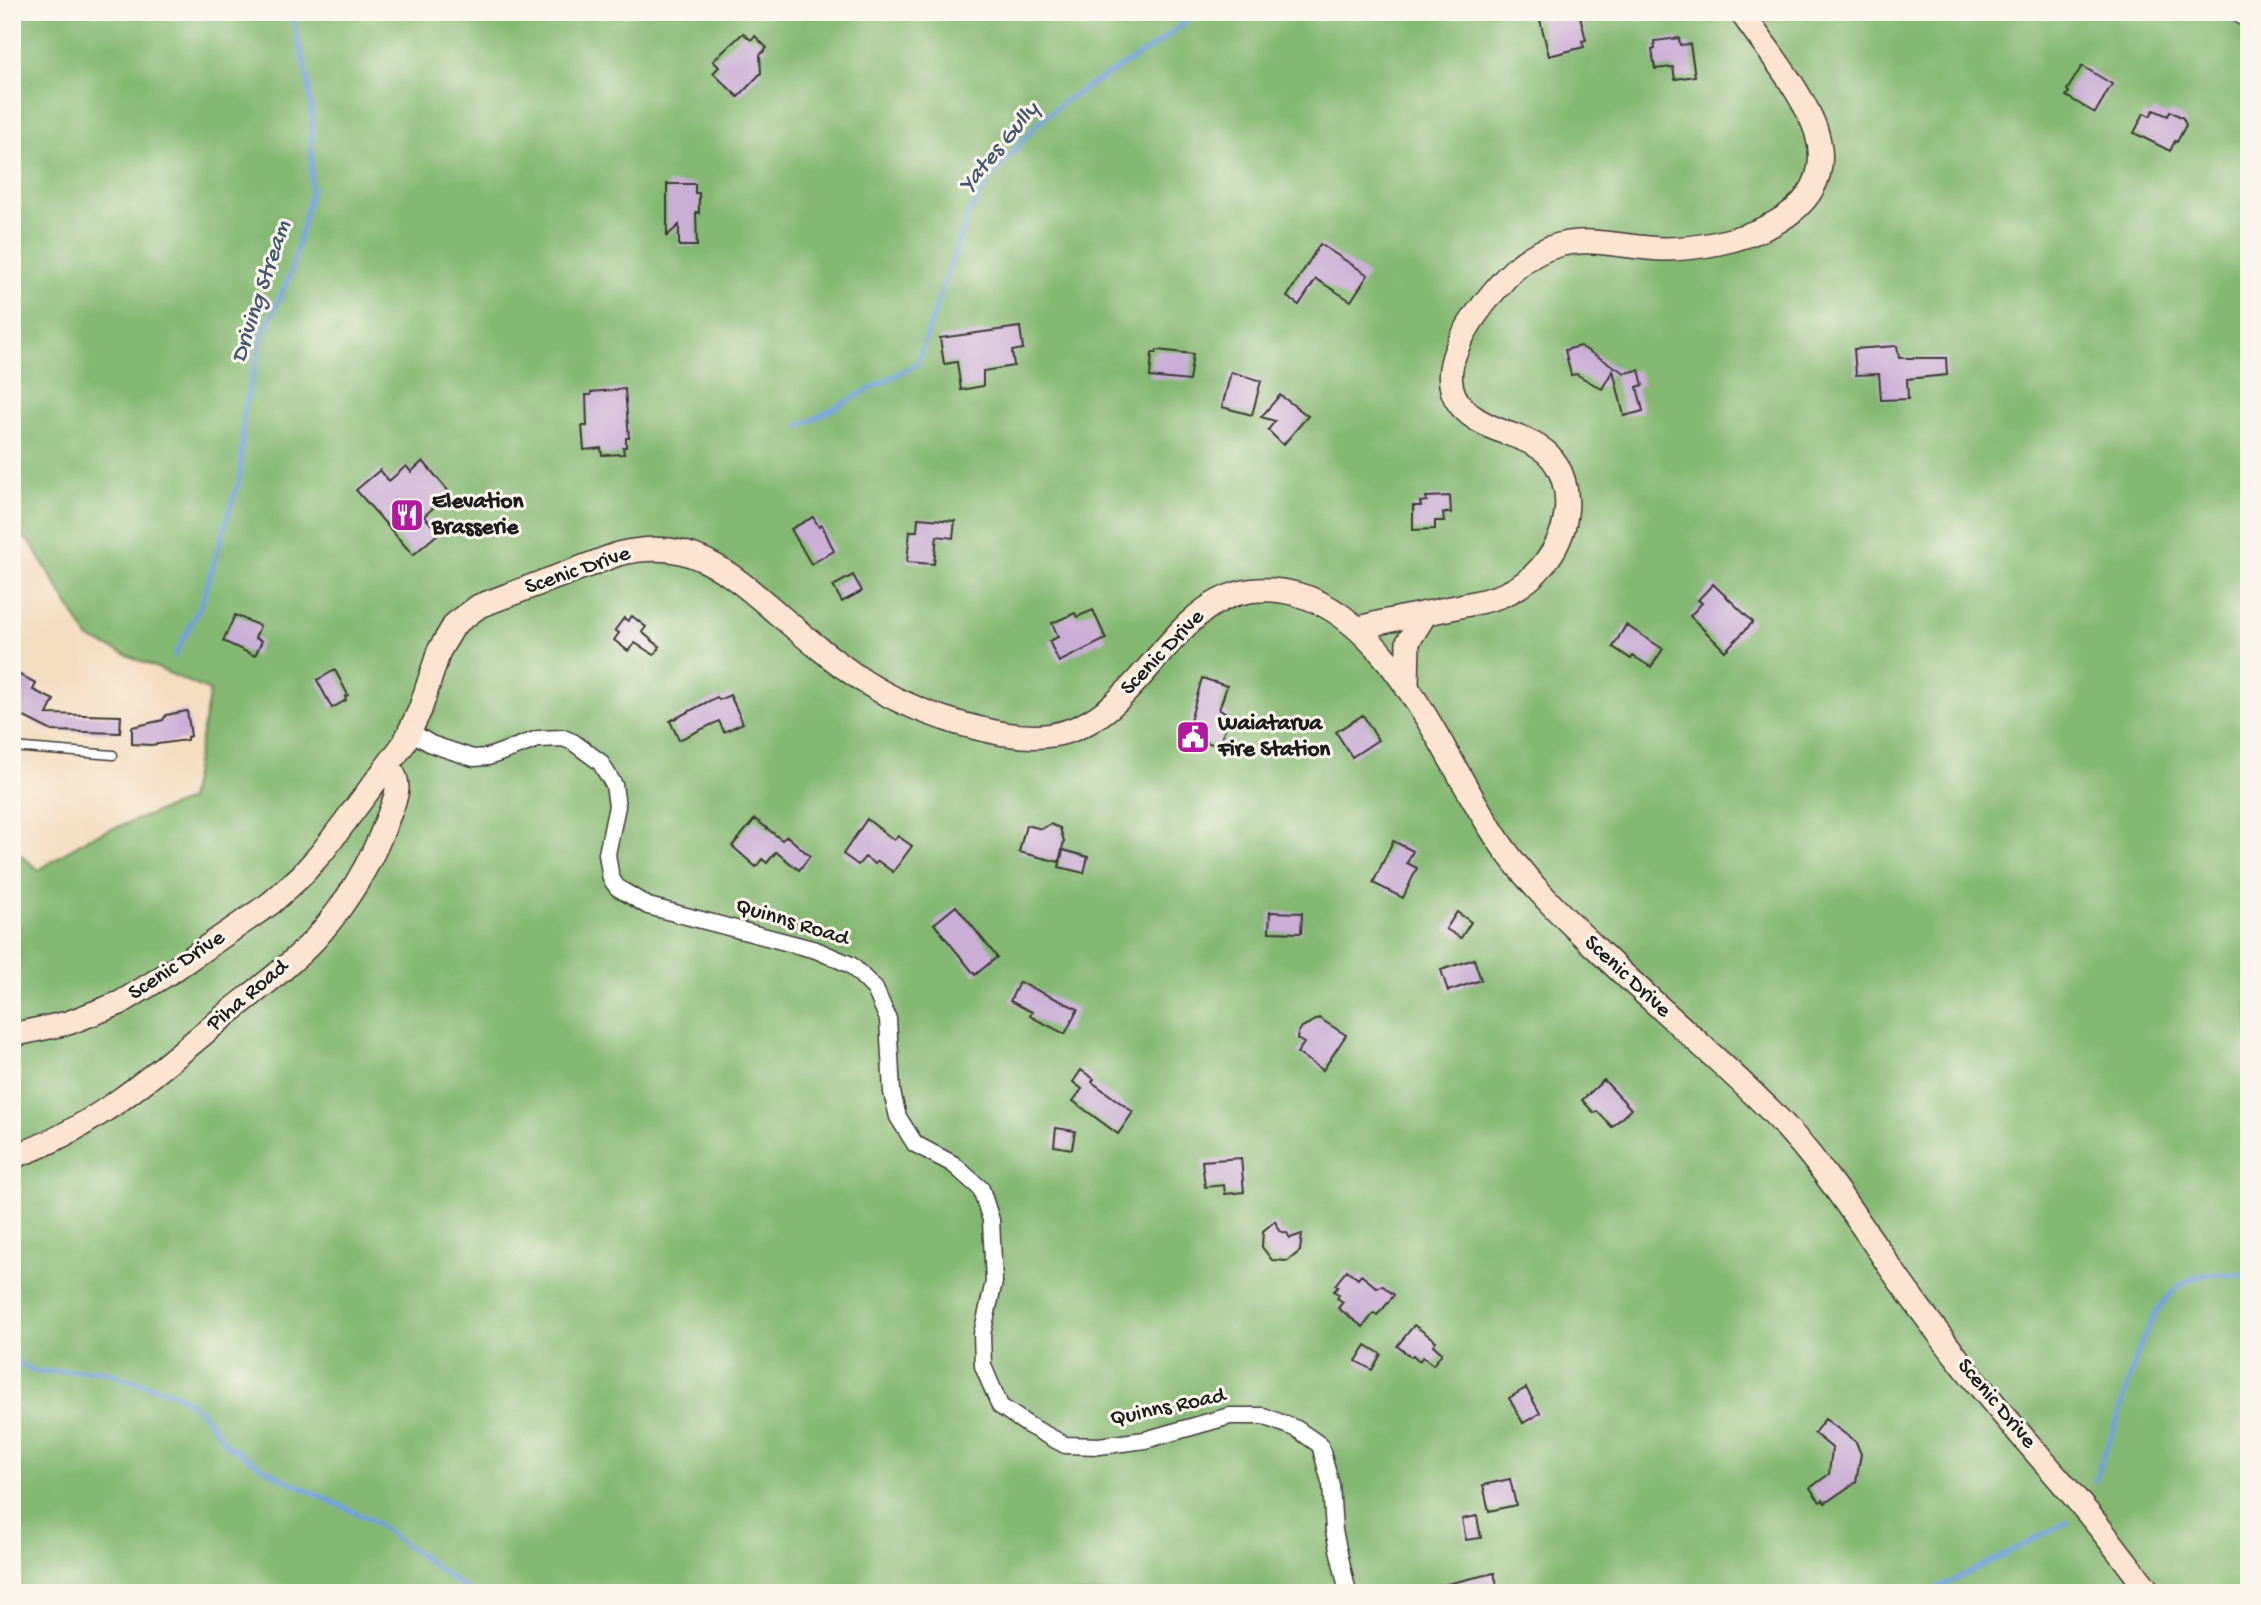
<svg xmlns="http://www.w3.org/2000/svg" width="2261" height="1605" font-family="'Gochi Hand',sans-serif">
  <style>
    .forest { fill: #84b872; stroke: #506a47; stroke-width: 2 }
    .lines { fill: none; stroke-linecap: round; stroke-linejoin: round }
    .stream { stroke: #72a0db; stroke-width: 5 }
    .building { fill: #caaed5 }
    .lane-casing { stroke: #3c3935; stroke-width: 11 }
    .street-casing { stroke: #3c3935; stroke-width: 19 }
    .secondary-casing { stroke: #3c3935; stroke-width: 26 }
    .lane { stroke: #fff; stroke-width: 8 }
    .street { stroke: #fff; stroke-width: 16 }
    .secondary { stroke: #fde4d0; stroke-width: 23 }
    .labels { text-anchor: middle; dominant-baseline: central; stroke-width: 6; stroke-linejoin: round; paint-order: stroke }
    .poi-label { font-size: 23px; font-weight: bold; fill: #1c1c1c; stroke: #fbf7ec; text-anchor: start }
    .street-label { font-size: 23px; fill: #1c1c1c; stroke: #fbf7ec }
    .water-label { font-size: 24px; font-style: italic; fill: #435772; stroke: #fbf7ec }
  </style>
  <rect width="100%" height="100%" fill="#fbf7ec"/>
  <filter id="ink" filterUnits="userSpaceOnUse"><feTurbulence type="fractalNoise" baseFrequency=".0143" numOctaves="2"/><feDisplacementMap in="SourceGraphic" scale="14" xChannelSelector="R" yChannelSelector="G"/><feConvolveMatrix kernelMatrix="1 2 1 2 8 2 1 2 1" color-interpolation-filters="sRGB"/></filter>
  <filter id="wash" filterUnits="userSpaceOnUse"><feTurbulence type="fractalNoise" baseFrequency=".00686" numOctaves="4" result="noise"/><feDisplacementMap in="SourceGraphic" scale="28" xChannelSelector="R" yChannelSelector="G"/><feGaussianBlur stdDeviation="1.57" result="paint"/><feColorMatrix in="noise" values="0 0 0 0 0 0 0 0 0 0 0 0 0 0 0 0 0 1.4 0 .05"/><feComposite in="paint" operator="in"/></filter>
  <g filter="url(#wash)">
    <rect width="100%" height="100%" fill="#f4dec2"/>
    <path class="forest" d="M12,12H2249V1593H12V848L39,870L88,838L189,800L210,691L88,638L31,543L12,531Z"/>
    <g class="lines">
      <path class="stream" d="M799,427L917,364L967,217L988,182L1037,124L1065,101L1162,41L1197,12
        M175,656L202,602L240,477L244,411L262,337L291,273L311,191L312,118L308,80L291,12
        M12,1360L36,1372L99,1370L176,1394L202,1412L228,1446L277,1476L373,1521L471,1593
        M2095,1481C2100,1458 2112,1438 2119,1415C2133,1369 2146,1299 2195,1277C2206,1273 2237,1274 2249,1276
        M1929,1593L2068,1522"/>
    </g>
    <g id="blocks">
      <path class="building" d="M1538,12H1579L1586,40L1582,41L1584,47L1549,56Z
        M743,33L751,40L755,36L767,48L760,55L761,73L738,97L713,73L719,67L713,61Z
        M1679,38L1680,45L1690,44L1695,76L1675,79L1673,67L1655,69L1652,50L1655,49L1654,41Z
        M2082,66L2112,84L2095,113L2066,96L2069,92L2067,90Z
        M2154,110L2168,116L2170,111L2183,118L2186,125L2177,142L2175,141L2170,151L2134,133L2144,113L2150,116Z
        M667,184H695V193H699V213L696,212L697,246H679V225L667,236Z
        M1320,244L1368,275L1351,301L1316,279L1299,305L1287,297Z
        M1020,327L1023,349L1012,351L1014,366L983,371V386L961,390L957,362L944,364L940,338Z
        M1580,346L1625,373L1639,370L1643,385L1637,387L1643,411L1624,416L1613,370L1602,389L1576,374L1571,375L1565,350Z
        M1897,346L1899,358H1946L1947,375L1907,379L1908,399L1881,400L1879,374L1856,375L1854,349Z
        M1157,350L1193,354L1189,381L1150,377L1152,353H1156Z
        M1231,372L1261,381L1252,415L1222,407Z
        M625,389L629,438H626V447H623L624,454L602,455L601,448L584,450L582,426H587L586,395H591V392Z
        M1280,395L1308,416L1283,445L1268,430L1275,421L1261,417Z
        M423,461L450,493L424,516L439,533L413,555L356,490L380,470L389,481L406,466L411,472Z
        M1450,496L1451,513H1443L1444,521H1435V529L1413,530V506H1421L1420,502L1427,501L1426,497Z
        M813,517L819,527L822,525L834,551L811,564L791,529Z
        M918,518L955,521L953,538L937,536L934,564L907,562L910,531H917Z
        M853,575L862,591L842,602L833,586Z
        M1713,584L1753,622L1725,651L1690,616L1702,603L1698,600Z
        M1093,610L1106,639L1059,662L1049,641L1058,637L1052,623L1075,613L1077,617Z
        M235,615L260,626L255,638L262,641L255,656L223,641Z
        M632,616L646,627L642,632L660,647L654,655L635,643L628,651L614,640L619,633L615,630L624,618L628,621Z
        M1626,625L1663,649L1651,667L1633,656L1631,659L1613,647Z
        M335,670L348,695L345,697L346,700L332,708L317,680Z
        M12,671L36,683L33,690L54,700L47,714L121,716L120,733L52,731L12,711Z
        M1202,678L1227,686L1219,710L1230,714L1219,746L1186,736Z
        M730,695L743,723L724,732L719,721L679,740L670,721L717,697L719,700Z
        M187,711L191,736L187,737V740L151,745L132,744V727L163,720L166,715Z
        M1363,715L1378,740L1352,757L1336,732Z
        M755,819L782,840L787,836L810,856L799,870L776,852L767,863L762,859L756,867L732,846Z
        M867,819L894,840L898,836L912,846L893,872L878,861L875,864L865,857L858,865L843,854Z
        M1050,824L1060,828L1064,841L1059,862L1019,852L1026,825L1042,829Z
        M1393,841L1413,851L1407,863L1417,868L1403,898L1373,883Z
        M1063,850L1088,857L1084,873L1059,867Z
        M956,906L997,957L975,975L934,924Z
        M1270,912L1302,913L1301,933L1269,932Z
        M1457,912L1471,922L1461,938L1446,929Z
        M1474,959L1481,980L1448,991L1441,970Z
        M1019,982L1078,1009L1065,1034L1033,1018L1030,1016L1032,1012L1010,1001Z
        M1319,1018L1346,1035L1323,1070L1297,1053L1304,1043L1297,1039L1298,1033L1302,1027Z
        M1081,1070L1094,1079L1092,1082L1133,1112L1118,1134L1073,1101L1082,1089L1073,1082Z
        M1604,1080L1631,1109L1612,1127L1597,1111L1594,1113L1582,1100Z
        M1056,1128L1075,1131L1072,1149L1054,1146Z
        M1241,1158L1244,1192L1225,1194L1224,1185L1205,1187L1202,1161Z
        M1275,1221L1279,1231L1287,1233L1290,1238L1302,1234L1300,1251L1288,1261L1272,1260L1262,1247L1263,1231Z
        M1347,1270L1358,1279L1361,1275L1376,1287L1383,1286L1394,1295L1382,1310L1377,1315L1374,1313L1363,1327L1338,1308L1343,1302L1337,1298L1339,1295L1334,1291L1338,1287L1335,1285Z
        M1414,1325L1436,1341L1433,1345L1442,1353L1433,1365L1423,1357L1419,1361L1413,1355L1411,1357L1397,1346Z
        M1366,1345L1381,1354L1372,1370L1356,1361Z
        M1526,1388L1540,1413L1523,1423L1509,1398Z
        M1825,1419L1856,1442L1861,1454L1856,1482L1825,1503L1823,1500L1820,1502L1810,1488L1829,1474L1832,1448L1814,1433Z
        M1510,1479L1516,1505L1489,1511L1483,1485Z
        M1477,1516L1481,1538L1466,1540L1462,1519Z
        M1494,1573L1499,1593H1435L1434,1587Z"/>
    </g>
  </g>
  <g filter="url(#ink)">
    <use href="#blocks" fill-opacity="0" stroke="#3c3935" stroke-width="2"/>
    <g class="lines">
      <g class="lane-casing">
        <path id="lane" d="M12,747L113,755"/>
      </g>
      <g class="street-casing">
        <path id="street" d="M2237,12L2249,22
          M411,732L431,744L473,758L488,757L538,739L563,738L573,742L600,762L614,785L617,806L607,854L611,879L618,888L648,906L816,950L851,965L875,989L888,1019L892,1092L898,1117L915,1144L953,1164L981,1189L991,1220L994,1282L982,1334L983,1366L1000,1406L1028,1425L1065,1445L1099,1446L1145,1440L1230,1416H1263L1297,1429L1320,1445L1331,1485L1334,1531L1348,1593"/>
      </g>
      <g class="secondary-casing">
        <path id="secondary" d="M1359,628C1391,619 1424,614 1456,607C1472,603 1490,601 1505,594C1536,581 1562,548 1566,514C1569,493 1563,468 1547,453C1529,438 1507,435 1487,425C1427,396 1452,346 1483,305C1504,278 1524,254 1559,245C1593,236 1630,249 1664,249C1727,249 1842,220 1817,134C1807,98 1764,45 1741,12
          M1407,688L1408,642L1426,613
          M12,1035L68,1023L120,1003L169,973L271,903L301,876L323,851L403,745L420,710L439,651L455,624L479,606L618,554C639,549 659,547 681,552C719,561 750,590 778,614C805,637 832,660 862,680C891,699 925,713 958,723C988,731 1021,740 1052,735C1155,719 1173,562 1296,594C1397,620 1448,772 1505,850C1533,888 1565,919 1599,951C1655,1005 1715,1055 1770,1110C1813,1153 1846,1203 1880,1252C1903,1288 1929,1321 1955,1355C1991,1403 2032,1447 2071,1493C2099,1525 2124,1559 2150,1593
          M12,1157C94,1130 162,1068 227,1014C257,990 290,966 316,938C347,903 371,863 387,820C394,801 405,784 388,767"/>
      </g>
      <use href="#lane" class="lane"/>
      <use href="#street" class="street"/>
      <use href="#secondary" class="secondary"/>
    </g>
  </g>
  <defs>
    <g id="restaurant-square" transform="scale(1.75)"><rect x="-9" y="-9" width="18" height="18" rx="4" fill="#b5179e" stroke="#fbf7ec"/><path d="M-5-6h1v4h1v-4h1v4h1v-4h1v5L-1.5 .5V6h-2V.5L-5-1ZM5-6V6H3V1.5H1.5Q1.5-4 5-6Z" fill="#fff"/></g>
    <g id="civic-square" transform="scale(1.75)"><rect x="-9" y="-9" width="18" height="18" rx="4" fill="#b5179e" stroke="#fbf7ec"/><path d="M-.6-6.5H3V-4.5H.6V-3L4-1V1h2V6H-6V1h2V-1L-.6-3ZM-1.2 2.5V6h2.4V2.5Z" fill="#fff"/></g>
  </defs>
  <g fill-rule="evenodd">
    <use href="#restaurant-square" x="407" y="515"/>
    <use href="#civic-square" x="1193" y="737"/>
  </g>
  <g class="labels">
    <g class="poi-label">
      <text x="432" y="502">Elevation<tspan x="432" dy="26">Brasserie</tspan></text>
      <text x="1218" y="724">Waiatarua<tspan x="1218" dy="26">Fire Station</tspan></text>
    </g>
    <g class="street-label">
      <text transform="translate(578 571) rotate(-19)">Scenic Drive</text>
      <text transform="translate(1163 653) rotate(-46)">Scenic Drive</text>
      <text transform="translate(792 923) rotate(17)">Quinns Road</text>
      <text transform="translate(177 966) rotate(-33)">Scenic Drive</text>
      <text transform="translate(1627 977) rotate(43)">Scenic Drive</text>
      <text transform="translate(248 996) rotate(-40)">Piha Road</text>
      <text transform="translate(1996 1404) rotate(50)">Scenic Drive</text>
      <text transform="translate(1168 1408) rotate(-12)">Quinns Road</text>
    </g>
    <g class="water-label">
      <text transform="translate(1000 148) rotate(-50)">Yates Gully</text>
      <text transform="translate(262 292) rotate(-72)">Driving Stream</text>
    </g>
  </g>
  <rect width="2261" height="1605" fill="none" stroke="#fbf7ec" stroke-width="42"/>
</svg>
